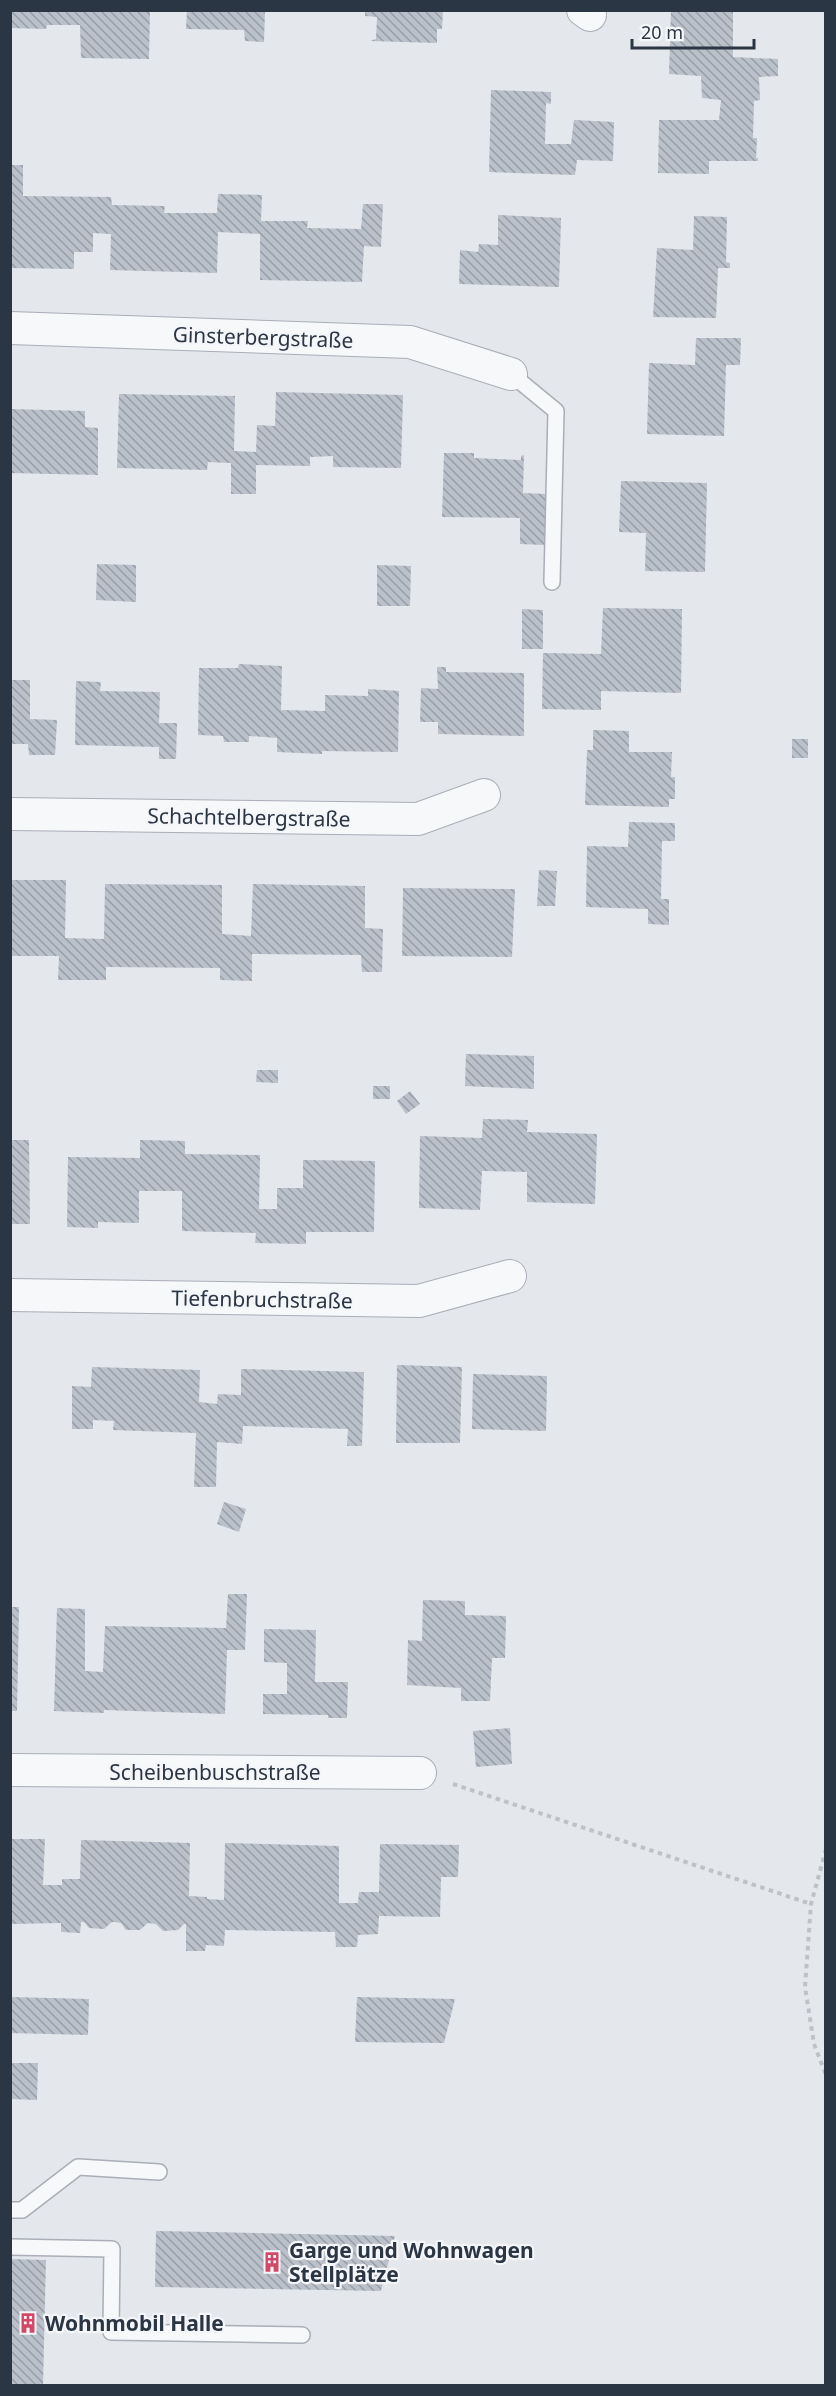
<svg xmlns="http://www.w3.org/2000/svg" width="836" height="2396" font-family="'Noto Sans',sans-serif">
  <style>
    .building { fill: url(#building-back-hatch) }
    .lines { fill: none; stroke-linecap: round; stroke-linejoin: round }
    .lane-casing { stroke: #a9aeb7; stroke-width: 18 }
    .street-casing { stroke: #a9aeb7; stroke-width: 34 }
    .path { stroke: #bec2c7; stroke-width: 4; stroke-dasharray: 4.5 4.5; stroke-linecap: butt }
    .lane { stroke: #f7f8fa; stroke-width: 15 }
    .street { stroke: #f7f8fa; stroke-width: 32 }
    .labels { text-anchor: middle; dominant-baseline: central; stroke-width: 4.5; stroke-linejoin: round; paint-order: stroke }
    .street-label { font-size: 21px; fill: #2b3645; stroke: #f4f6f9 }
    .poi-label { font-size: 21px; font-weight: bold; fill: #2b3645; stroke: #f4f6f9; text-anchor: start }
  </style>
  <defs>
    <pattern id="building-back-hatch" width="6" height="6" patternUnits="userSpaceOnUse" patternTransform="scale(1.5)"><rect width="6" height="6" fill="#bbc1ca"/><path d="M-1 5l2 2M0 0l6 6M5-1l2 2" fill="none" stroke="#989ea6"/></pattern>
  </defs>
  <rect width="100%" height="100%" fill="#e4e7ec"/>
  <path class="building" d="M10,10H150L149,59L81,58L80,25H47L46,29L10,28Z
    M187,10H265L264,42L245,41L244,30L186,29Z
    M365,10L443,11L442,29H437V43L370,41L376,39L377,17L365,16Z
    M671,10H733V57L778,59V76L759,77L760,100L754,101L753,138H757L756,158H758V161H709V174L658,173L659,120H719L721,100L702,98L701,76L669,74Z
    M491,90L551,92V104L546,103L545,144H571L574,120L614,122L613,161L577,160L575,175L489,172Z
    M10,165H23V196L111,197L112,205L165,206L164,213H217L218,194L262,195L261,221H308L307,228L361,229L363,204H383L381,247L364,246L362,282L260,280V234L218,232L217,273L110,270L111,234L93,233V252H74V269L10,268Z
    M498,215L561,218L559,287L459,284L460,250L478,252L479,244L498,245Z
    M694,216L727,217L726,262L730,263V268H718L716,318L653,317L657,248L693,250Z
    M696,338H741L740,365H726L724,436L647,434L649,363L695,365Z
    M276,392L403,395L401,468L333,467V456L310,457V466L256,465V494H231V463L208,462L207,470L117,468L119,394L235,396L234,451L256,452L257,425L275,426Z
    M10,409L85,411V427L98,428V475L10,473Z
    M444,453H474V458L521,460V456L524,455L523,493L546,494L545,545L520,544V518L442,517Z
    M621,481L707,483L705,572L645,571L646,533L619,532Z
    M97,564L136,565V602L96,600Z
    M377,565L411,566L410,606H377Z
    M603,608L682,609L681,693L601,691V710L542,709L543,653L601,654Z
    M522,609L543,610V649H522Z
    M239,664L282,666L281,710L325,711V695L368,696V689L399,691L398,752L322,751V754L277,752V738L249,736V742H224L223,736L198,735L199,668H238Z
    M437,667H446V672L524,673V736L438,734V722H420L421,688L438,689Z
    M10,680H30V719L57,720L55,755H29L28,744H10Z
    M76,681L101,682L100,691L160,692L159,723H177L176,759H159V747L75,745Z
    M593,730L629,731V752H672L671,777H675V799H669V807L585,805L587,750H593Z
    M792,739H808V758H792Z
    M629,822L675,823V841H662L661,899H669V925L648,924V909L586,907L587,846L628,847Z
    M539,870L557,871L555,906H537Z
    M10,880H66L65,938L104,939L105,884L222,885V934L251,936L253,884L365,886V928L383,929L382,972H362L361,955L252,954V981L220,980V968L106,967V980H58L59,956H10Z
    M403,888L515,889L512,957L402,956Z
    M466,1054L534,1056V1089L465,1086Z
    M257,1070H278V1083L256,1082Z
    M373,1086H390V1099H373Z
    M410,1091L420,1104L406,1114L397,1101Z
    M483,1119L528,1120L527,1132L597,1134L595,1204L527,1202V1172L482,1171L480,1210L419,1208L420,1136L482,1138Z
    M10,1140H29L30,1224H10Z
    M140,1140L185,1141V1154L260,1155L259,1209H277V1188H303V1160L375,1161L374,1232H306V1244L255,1243L256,1233L182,1231V1191H139V1223L98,1222V1228L67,1227L68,1157L140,1158Z
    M397,1365L462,1367L460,1443H396Z
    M92,1367L200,1370L199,1402L217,1404L218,1394L241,1395V1369L364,1372L362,1446H347L348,1429L243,1426L242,1444L217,1442L216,1487H194L196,1433L113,1430L114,1421L93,1420V1429H72V1386L91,1387Z
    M473,1374L547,1376L546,1431L472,1429Z
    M224,1502L246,1509L239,1532L217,1524Z
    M228,1594H247L245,1650H227L225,1714L104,1710V1713L54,1711L57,1608L85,1609V1671L103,1672L105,1626L226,1628Z
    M423,1600L465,1601V1615L506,1616L505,1658H492L490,1701H461V1688L407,1685L408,1640L422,1641Z
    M10,1607H19L17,1711H10Z
    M264,1629L316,1630L315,1682H348L347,1718H328V1715L263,1714V1694H287V1663L264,1662Z
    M510,1728L512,1764L476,1767L473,1731Z
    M10,1839H45L43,1885H62V1879H80L81,1840L190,1843L189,1896L207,1897V1899L224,1900L225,1843L339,1846V1903H358L359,1892H379L380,1844L459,1845L458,1877H441L440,1917L379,1916L378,1934L358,1935L357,1947H336L335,1932L225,1930L224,1946L206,1945L205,1951H186V1924H184L178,1930L163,1931L156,1924L148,1923L140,1930H126L121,1923L115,1922H112L104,1929L89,1928L84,1922H81L80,1933L61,1932V1923L10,1924Z
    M10,1997L89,1999L88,2035L10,2033Z
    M357,1997L455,1999L444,2043L355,2042Z
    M10,2063H38L37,2100L10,2099Z
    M156,2231L210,2232L395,2236L381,2291L155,2287Z
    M10,2259L46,2260L43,2385H10Z"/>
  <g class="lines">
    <g class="lane-casing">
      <path id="lane" d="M511,374L556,411L552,582
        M10,2210H22L78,2167L159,2172
        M10,2247L112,2249L111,2332L302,2335"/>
    </g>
    <g class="street-casing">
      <path id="street" d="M583,10L590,15
        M10,328L410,342L511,374
        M10,814L418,819L484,795
        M10,1295L419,1301L510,1276
        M10,1770L420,1773"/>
    </g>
    <path class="path" d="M453,1784L811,1904
      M826,1849L811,1904L805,1987L814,2044L826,2075"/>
    <use href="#lane" class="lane"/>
    <use href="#street" class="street"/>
  </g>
  <defs>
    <g id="building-bare" transform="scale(1.62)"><path d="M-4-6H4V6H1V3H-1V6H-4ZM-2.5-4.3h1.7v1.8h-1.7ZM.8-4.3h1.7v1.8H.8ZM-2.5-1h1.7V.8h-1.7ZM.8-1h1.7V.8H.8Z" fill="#d14966" stroke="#f4f6f9" stroke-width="2.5" paint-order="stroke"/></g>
  </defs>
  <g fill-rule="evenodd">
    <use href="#building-bare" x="272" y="2262"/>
    <use href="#building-bare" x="28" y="2323"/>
  </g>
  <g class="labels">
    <g class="street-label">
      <text transform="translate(263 337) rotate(2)">Ginsterbergstraße</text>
      <text transform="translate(249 817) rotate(1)">Schachtelbergstraße</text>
      <text transform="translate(262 1299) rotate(1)">Tiefenbruchstraße</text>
      <text x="215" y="1772">Scheibenbuschstraße</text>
    </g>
    <g class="poi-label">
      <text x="289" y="2250">Garge und Wohnwagen<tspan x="289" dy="24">Stellplätze</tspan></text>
      <text x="45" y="2323">Wohnmobil Halle</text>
    </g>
  </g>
  <rect width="836" height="2396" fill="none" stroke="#2b3645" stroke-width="24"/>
  <path d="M632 39v9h122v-9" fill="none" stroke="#2b3645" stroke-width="3"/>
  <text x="641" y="39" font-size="18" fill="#2b3645" stroke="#f4f6f9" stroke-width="4.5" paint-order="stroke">20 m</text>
</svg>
